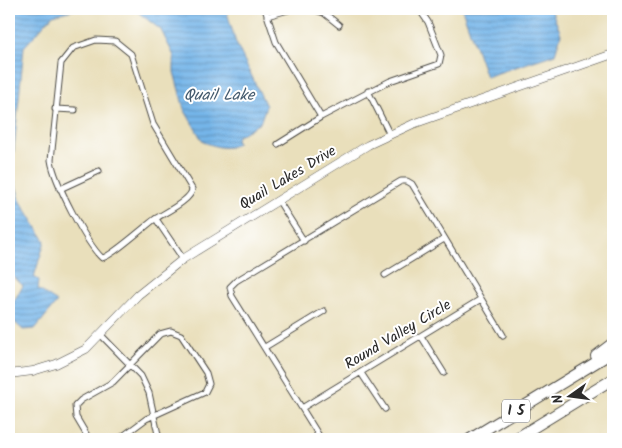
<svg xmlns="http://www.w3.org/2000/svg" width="622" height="448" font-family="Kalam,sans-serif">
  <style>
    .water { fill: url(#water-rules); stroke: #50708a }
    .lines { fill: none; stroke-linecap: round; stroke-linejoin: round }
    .street-casing { stroke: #484641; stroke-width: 7 }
    .secondary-casing { stroke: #484641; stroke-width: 9 }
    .highway-casing { stroke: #484641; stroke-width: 12 }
    .street { stroke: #fff; stroke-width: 5 }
    .secondary { stroke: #fff; stroke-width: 8 }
    .highway { stroke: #fff; stroke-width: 10 }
    .labels { text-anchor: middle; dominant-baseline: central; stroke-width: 4; stroke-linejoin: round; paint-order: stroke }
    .shield { fill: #fff; stroke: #6b6b6b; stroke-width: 1 }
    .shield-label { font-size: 14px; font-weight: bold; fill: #2b2b2b }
    .street-label { font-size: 15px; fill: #2b2b2b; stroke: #fff }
    .water-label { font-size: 16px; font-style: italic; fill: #455b6e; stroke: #fff }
  </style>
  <defs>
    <pattern id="water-rules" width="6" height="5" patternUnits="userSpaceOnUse" patternTransform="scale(1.25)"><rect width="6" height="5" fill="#75b5e9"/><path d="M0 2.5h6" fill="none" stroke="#6093bd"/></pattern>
  </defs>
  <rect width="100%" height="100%" fill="#fff"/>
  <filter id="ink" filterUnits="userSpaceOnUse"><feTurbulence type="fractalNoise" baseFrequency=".02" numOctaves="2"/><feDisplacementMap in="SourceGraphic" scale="10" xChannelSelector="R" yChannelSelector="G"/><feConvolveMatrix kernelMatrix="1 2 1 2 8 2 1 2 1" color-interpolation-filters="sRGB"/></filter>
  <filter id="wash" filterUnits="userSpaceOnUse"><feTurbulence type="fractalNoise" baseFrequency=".0096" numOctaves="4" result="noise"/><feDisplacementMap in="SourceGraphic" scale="20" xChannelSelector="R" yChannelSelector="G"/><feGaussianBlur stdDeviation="1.12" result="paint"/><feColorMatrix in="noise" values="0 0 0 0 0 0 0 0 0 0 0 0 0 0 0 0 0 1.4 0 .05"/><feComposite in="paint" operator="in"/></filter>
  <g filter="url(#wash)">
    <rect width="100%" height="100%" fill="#e9dfbb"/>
    <path class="water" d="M9,9H77L53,15L24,47L12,170L20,200L45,241L34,277L39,280L38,289L57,302L35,329L23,330L9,317V309L23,286L9,272Z
      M134,9H226L236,43L266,106L260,123L236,137L237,144C225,151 216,146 203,142L184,109L174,72V56L161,30Z
      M462,9H551L561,34L555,54L486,77Z"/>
  </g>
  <g filter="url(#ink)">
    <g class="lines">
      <g class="street-casing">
        <path id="street" d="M265,9L276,42L321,117L390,81L439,64L441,55L428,22L419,9
          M312,9L324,13L339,25
          M267,16L292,9
          M96,40L115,41L131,54L153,124L192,189C192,200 164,213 155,219C144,227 111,257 102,258C86,243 54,181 51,160L61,63L73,48Z
          M368,91L390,135
          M55,109L75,110
          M278,144L321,117
          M60,189L99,171
          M278,200L304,241
          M156,219L183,259
          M385,275L444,239
          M101,335L141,376L149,393L159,439
          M421,336L444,373
          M265,347L324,311
          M361,373L385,409
          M302,408L481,299
          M9,434L14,439
          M89,439L76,417L75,406L81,400L113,382L160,334L171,331L181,335L206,373L209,384L205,392L146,419L119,439
          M321,439L232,296L230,287L236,281L401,181H407L412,184L503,335"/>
      </g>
      <g class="secondary-casing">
        <path id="secondary" d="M9,374L33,371L56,364L86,349L138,295L183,259L368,145L413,124L613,54"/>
      </g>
      <g class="highway-casing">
        <path id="highway" d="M596,356L613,343
          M470,439L613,352
          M515,439L613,379"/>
      </g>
      <use href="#street" class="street"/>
      <use href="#secondary" class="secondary"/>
      <use href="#highway" class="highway"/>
    </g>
  </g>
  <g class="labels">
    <rect class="shield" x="502" y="399.5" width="28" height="23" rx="4"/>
    <g class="shield-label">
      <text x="516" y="411">I 5</text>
    </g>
    <g class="street-label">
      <text transform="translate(288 178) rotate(-31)">Quail Lakes Drive</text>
      <text transform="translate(398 335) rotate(-31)">Round Valley Circle</text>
    </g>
    <g class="water-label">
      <text x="219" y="95">Quail Lake</text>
    </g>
  </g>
  <rect width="622" height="448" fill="none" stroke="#fff" stroke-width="30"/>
  <g transform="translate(570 396) rotate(256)" stroke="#ffffff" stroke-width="4" paint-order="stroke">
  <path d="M0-4L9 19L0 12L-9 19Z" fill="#2b2b2b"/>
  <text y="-8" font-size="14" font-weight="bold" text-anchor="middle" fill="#2b2b2b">N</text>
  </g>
</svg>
